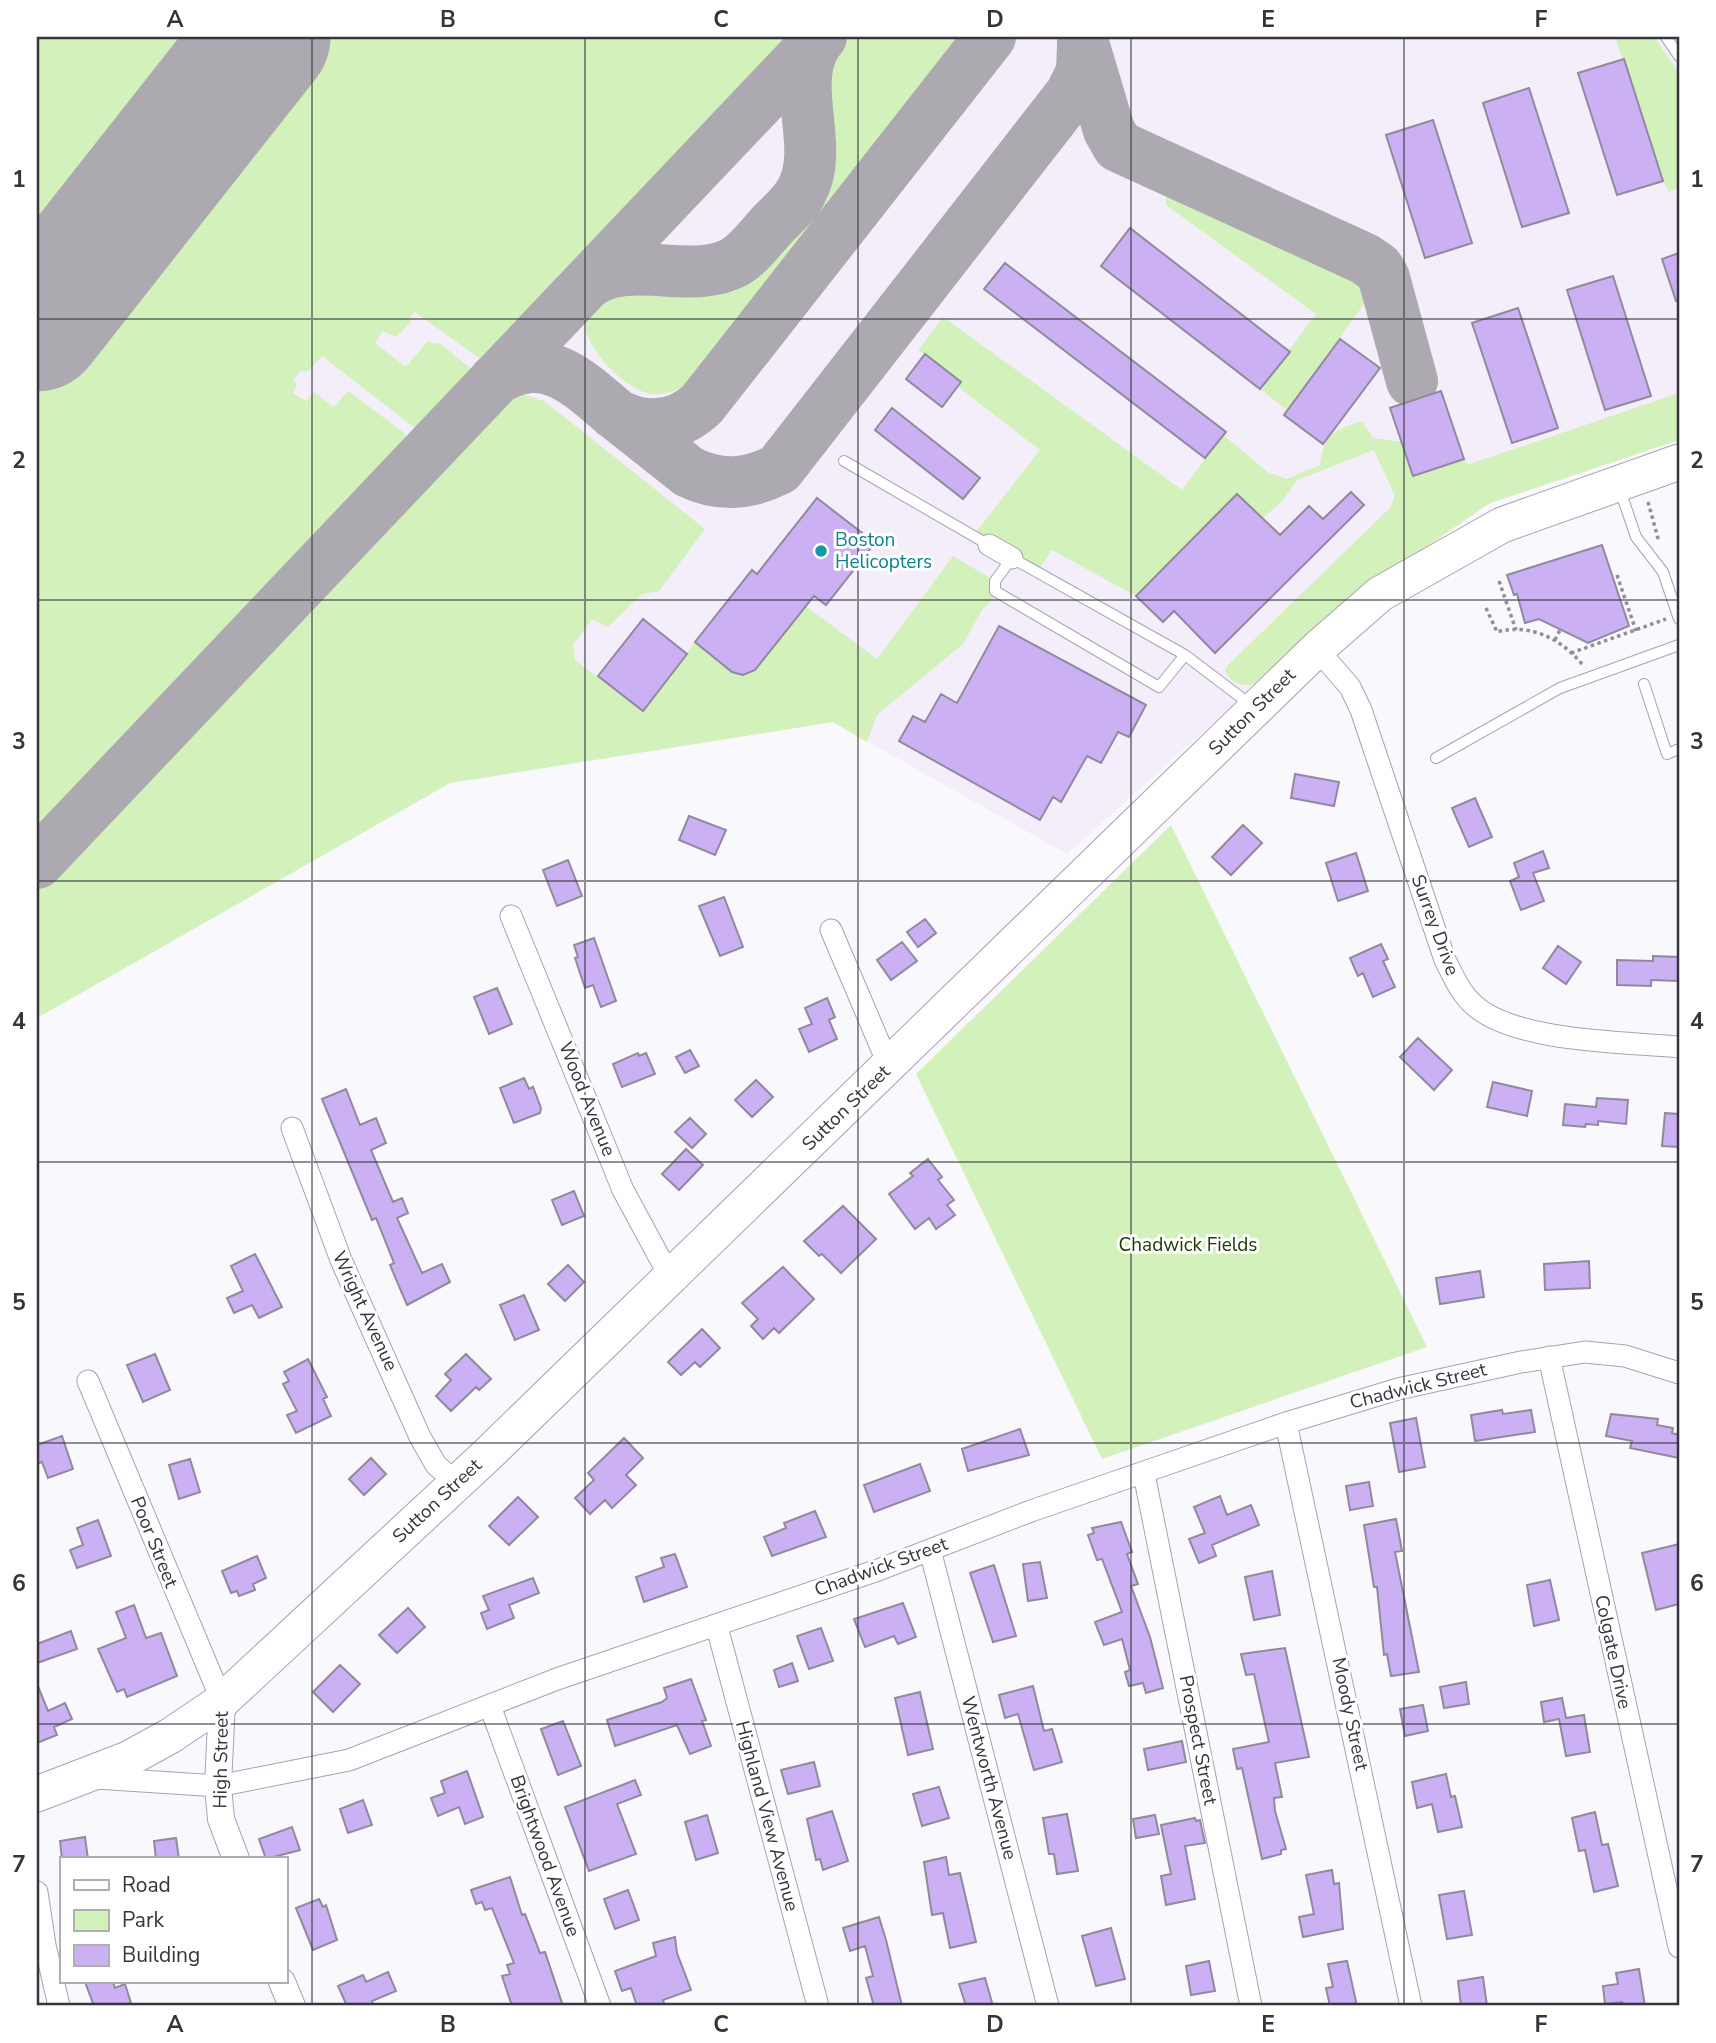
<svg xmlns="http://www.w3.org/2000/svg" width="1716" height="2043" font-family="'Nunito Sans',sans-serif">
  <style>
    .built { fill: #f3eefa }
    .green { fill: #d2f1bb }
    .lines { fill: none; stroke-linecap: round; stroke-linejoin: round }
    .taxiway { stroke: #acaab0; stroke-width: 52 }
    .runway { stroke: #acaab0; stroke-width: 133 }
    .building { fill: #cbb0f4; stroke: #91899e; stroke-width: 2 }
    .service-casing { stroke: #a9a1b6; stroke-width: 12 }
    .minor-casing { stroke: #a9a1b6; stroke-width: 23 }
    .tertiary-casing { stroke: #a9a1b6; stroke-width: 28 }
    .trunk-casing { stroke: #a9a1b6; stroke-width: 37 }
    .path { stroke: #918f96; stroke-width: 3.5; stroke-dasharray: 3.5 3.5; stroke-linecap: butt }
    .service { stroke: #fff; stroke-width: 10 }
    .minor { stroke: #fff; stroke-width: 21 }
    .tertiary { stroke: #fff; stroke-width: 26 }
    .trunk { stroke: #fff; stroke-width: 35 }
    .grid { fill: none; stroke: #37343d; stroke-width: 2; stroke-opacity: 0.55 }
    .culture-dot { fill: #0f9aa8; stroke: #fff; stroke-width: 2.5 }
    .labels { text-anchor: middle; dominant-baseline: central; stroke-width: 6; stroke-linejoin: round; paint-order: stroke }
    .culture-label { font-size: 19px; fill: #0d838f; stroke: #fff; text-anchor: start }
    .street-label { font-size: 19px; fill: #37343d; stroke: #fff }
    .park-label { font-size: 19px; fill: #203c00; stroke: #fff }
    .neatline { fill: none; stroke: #37343d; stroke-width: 2.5 }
    .grid-label { font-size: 23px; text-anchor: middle; font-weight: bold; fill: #37343d }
  </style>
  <rect width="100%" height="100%" fill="#f9f8fc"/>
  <path class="built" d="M37,37H1679V440L1490,503L1352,598L1067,854L833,722L450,783L37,1018Z"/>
  <path class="green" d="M37,37H201L37,245Z
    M319,37H798L487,364L415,312L408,319L411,322L396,337L383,331L375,343L406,367L427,342L441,344L477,374L425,430L415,428L322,356L307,372L301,370L293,380L297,384L293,393L306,401L314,392L334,407L348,391L403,432L411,444L37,836V398Z
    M843,37H960L691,380C680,391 662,397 646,393C623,386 582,346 585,320C587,308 597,297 604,287L738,284L822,195L825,177L822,63Z
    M1615,37H1654L1679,73V188L1669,192L1663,181Z
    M1166,186L1363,278L1368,293L1364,304L1287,410L1260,389L1316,314L1166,205Z
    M943,317L1182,490L1223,435L1269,473L1287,479L1320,465C1325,432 1333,431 1362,421L1373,438L1402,442L1414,476L1464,459L1467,465L1679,393V440L1490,503L1352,598L1257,684C1243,686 1232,685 1225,671L1227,666L1390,508L1395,496L1374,450L1297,480L1283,500L1262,519L1237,494L1136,596L1052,550L1037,572L977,531L1040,450L957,386L960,381L918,350Z
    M523,394L544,401L705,529L659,591L642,594L608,627L592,619L573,645L575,660L642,711L695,642C713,657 730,680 755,670L802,611L800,602L877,659L953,556L995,581L999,594L982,610L963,644L877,715L867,742L833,722L450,783L37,1018V884L487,408L502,398Z
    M1171,825L1427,1347L1102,1459L916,1074Z"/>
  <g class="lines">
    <path class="taxiway" d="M1083,43L1109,130L1118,146L1365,259L1378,268L1384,278L1412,381
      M588,283C630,253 691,286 735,262C750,253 761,237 773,224C783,214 795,204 801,192C827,146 787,85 818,40
      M495,380C547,347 579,384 617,415C641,434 665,453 689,472C720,487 748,485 779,469L1071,94L1082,72L1083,45
      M615,414C646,430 677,428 702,404L990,37
      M37,863L821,37"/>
    <path class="runway" d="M37,325L264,37"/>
  </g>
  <path class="building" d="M1624,59L1663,181L1617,195L1578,73Z
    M1529,88L1569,213L1522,227L1483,103Z
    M1433,120L1472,243L1425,258L1386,135Z
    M1130,228L1290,352L1260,389L1101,266Z
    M1679,253V301H1676L1662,259Z
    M1005,263L1226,432L1205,458L984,289Z
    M1613,276L1651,396L1605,410L1567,290Z
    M1518,308L1558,428L1512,443L1472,323Z
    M1340,339L1380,368L1323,444L1284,415Z
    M925,354L961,382L942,407L906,379Z
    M1441,391L1464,459L1413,476L1390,408Z
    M892,408L980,478L963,499L875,430Z
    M1351,492L1364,505L1215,653L1174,611L1163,622L1136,596L1237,494L1280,535L1309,506L1323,519Z
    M817,498L875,543L826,605L814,596L755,670L743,675L732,672L695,642L752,570L757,574Z
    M1602,545L1629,626L1588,643L1539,619L1525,623L1517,594L1514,595L1507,575Z
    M643,619L687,654L643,711L598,676Z
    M999,626L1146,705L1129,737L1118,732L1101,763L1087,756L1061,802L1053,797L1040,820L899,741L913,716L925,722L941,694L957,703Z
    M1295,774L1339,782L1334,806L1291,798Z
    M1475,798L1492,837L1469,847L1452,808Z
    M689,816L726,830L715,855L679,840Z
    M1243,825L1262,843L1231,875L1212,857Z
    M1543,851L1549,868L1533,873L1544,901L1521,910L1510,881L1519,877L1514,863Z
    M1356,853L1368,891L1338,901L1326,863Z
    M568,860L582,896L557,906L543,870Z
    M724,897L743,947L720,956L699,906Z
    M925,919L936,933L918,947L907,932Z
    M594,938L616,1001L601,1007L593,985L585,988L575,958L578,957L574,945Z
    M902,942L917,961L891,980L877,960Z
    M1381,944L1388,959L1383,961L1395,987L1373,997L1363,973L1358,976L1350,958Z
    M1558,946L1581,962L1566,984L1543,968Z
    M1653,956L1679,957V981L1651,980V986L1617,985V960L1653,961Z
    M497,988L512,1024L489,1034L474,997Z
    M827,998L835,1017L829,1020L837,1039L809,1052L799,1029L812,1024L805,1008Z
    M1418,1038L1452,1070L1434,1090L1400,1057Z
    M690,1050L699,1066L685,1073L676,1057Z
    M638,1053L639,1056L646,1053L655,1074L622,1087L613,1064Z
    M524,1078L529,1089L533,1087L541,1108L540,1113L514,1123L500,1088Z
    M756,1080L773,1097L752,1117L735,1100Z
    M1493,1082L1532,1091L1527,1116L1487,1107Z
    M346,1089L360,1125L376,1118L386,1143L371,1150L393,1202L402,1198L408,1213L397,1218L422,1273L442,1264L450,1282L407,1305L390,1265L394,1263L376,1218L372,1220L322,1099Z
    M1597,1098L1628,1100L1626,1124L1598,1121V1125L1586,1124L1585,1127L1563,1125L1565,1104L1596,1107Z
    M1665,1113L1679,1114V1147L1662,1146Z
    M690,1118L706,1134L692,1148L675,1132Z
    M686,1149L703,1165L679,1190L662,1174Z
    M928,1159L942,1177L938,1180L954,1200L947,1205L955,1215L936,1229L929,1218L915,1229L889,1194L913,1176L910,1173Z
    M574,1191L584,1216L562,1225L552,1200Z
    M843,1206L876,1239L841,1273L822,1254L819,1256L804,1241Z
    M255,1254L282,1307L259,1318L252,1305L234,1313L227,1298L243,1291L231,1266Z
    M1589,1261L1590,1288L1545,1290L1544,1264Z
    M568,1265L584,1282L565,1301L548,1284Z
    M783,1267L814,1299L779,1333L774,1328L763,1339L751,1326L758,1319L742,1303Z
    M1480,1271L1484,1297L1440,1304L1436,1278Z
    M524,1295L539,1330L515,1340L500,1305Z
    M702,1329L720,1348L700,1367L695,1362L681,1375L668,1362Z
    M155,1354L170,1390L143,1402L127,1365Z
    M466,1354L491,1379L479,1390L476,1387L451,1411L436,1396L451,1380L445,1374Z
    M308,1359L327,1397L323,1399L331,1416L296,1433L287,1415L297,1411L283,1384L289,1381L284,1372Z
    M1502,1410L1503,1414L1531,1410L1535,1432L1475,1441L1471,1415Z
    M1611,1414L1658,1419L1657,1425L1673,1428L1672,1433L1679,1435V1458L1630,1448L1632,1441L1606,1436Z
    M1416,1418L1425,1467L1399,1472L1390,1423Z
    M1020,1429L1029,1455L968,1471L962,1449Z
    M62,1436L73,1469L48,1478L42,1462L37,1464V1445Z
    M624,1438L643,1458L626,1475L636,1485L612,1508L605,1500L590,1514L575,1498L594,1480L588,1473Z
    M371,1458L386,1474L364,1495L349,1479Z
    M190,1459L200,1492L179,1499L169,1465Z
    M920,1464L930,1491L874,1512L864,1485Z
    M1369,1482L1373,1506L1350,1510L1346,1486Z
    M1220,1496L1227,1515L1251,1505L1259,1525L1212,1545L1216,1556L1199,1563L1189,1539L1205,1533L1194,1507Z
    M518,1497L538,1517L509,1545L489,1526Z
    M815,1511L826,1537L772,1556L764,1537L786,1528L784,1523Z
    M1396,1519L1402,1551L1395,1552L1419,1672L1391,1676L1387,1654L1384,1655L1377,1587H1374L1364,1525Z
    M98,1520L111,1556L77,1568L70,1550L83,1545L77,1528Z
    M1121,1522L1132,1552L1127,1554L1138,1584L1131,1586L1150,1637L1163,1688L1146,1693L1143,1683L1129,1686L1125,1672L1130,1670L1122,1639L1104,1645L1095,1622L1122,1612L1102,1559L1097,1560L1088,1535L1094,1533L1092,1528Z
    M1679,1544V1604L1656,1610L1642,1553Z
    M675,1554L687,1587L644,1602L636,1577L664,1567L661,1558Z
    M257,1556L266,1578L253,1584L255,1590L239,1596L237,1591L231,1593L222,1571Z
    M1040,1562L1047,1598L1028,1601L1023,1564Z
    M994,1565L1016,1636L993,1642L970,1573Z
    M1272,1571L1280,1615L1254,1620L1245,1577Z
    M533,1578L539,1593L509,1605L514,1618L487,1629L481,1613L489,1610L483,1596Z
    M1550,1580L1559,1620L1534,1626L1527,1585Z
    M903,1603L916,1637L898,1644L894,1636L865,1647L854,1619Z
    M134,1605L146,1638L161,1633L177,1676L127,1697L124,1689L117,1692L98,1649L126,1638L116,1612Z
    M408,1608L425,1627L397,1653L379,1635Z
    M821,1628L833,1661L809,1669L797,1636Z
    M71,1631L77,1649L37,1663V1644Z
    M1285,1648L1309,1757L1275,1763L1282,1797L1274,1798L1275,1811L1286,1849L1281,1850V1854L1262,1859L1242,1768L1237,1769L1233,1749L1269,1742L1254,1674L1246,1675L1241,1654Z
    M792,1663L798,1681L779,1687L774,1670Z
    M340,1665L360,1684L333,1712L313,1692Z
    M691,1679L706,1720L702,1721L711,1746L690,1754L677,1725L615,1746L607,1720L662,1702L667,1698L664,1688Z
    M1466,1682L1469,1704L1444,1708L1440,1687Z
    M37,1684L48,1711L65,1703L72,1719L54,1727L57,1735L37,1743Z
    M1033,1686L1044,1731L1052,1729L1062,1762L1034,1770L1018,1714L1005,1718L999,1695Z
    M920,1692L933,1749L908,1755L895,1698Z
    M1562,1698L1566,1718L1584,1715L1590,1752L1566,1756L1559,1719L1544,1722L1541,1702Z
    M1423,1705L1428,1731L1405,1736L1400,1709Z
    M563,1721L581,1766L558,1775L541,1729Z
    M1182,1741L1186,1762L1148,1770L1144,1749Z
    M814,1762L820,1786L788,1794L781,1770Z
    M467,1771L483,1817L465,1824L459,1807L438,1816L431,1798L445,1793L441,1781Z
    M1446,1774L1451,1797L1455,1796L1462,1827L1438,1832L1432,1804L1417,1808L1412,1782Z
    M635,1780L641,1795L617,1804L636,1854L589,1871L565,1807Z
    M939,1787L949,1818L922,1826L913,1794Z
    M363,1800L372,1825L348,1833L340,1809Z
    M832,1811L848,1861L823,1870L820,1859L816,1860L807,1819Z
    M1595,1812L1602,1845L1608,1844L1618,1886L1594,1892L1585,1850L1579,1851L1572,1818Z
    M1067,1814L1078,1871L1057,1874L1054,1854H1049L1043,1818Z
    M707,1815L718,1853L696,1860L685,1822Z
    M1155,1815L1159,1834L1136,1838L1133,1819Z
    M1195,1818L1196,1821L1200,1820L1205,1843L1185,1846L1195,1899L1166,1905L1161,1876L1171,1874L1161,1825Z
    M292,1827L300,1850L266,1859L259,1839Z
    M85,1837L88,1859H62L60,1841Z
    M176,1838L179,1859H156L154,1841Z
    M946,1857L949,1875L960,1873L976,1942L950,1948L943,1913L932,1915L924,1862Z
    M1332,1870L1334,1884L1339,1883L1343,1929L1303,1937L1299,1917L1314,1914L1306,1875Z
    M510,1877L522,1915L525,1914L540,1953L545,1952L563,2006H512L502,1976L510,1974L507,1965L514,1963L492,1908L485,1910L482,1902L476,1904L471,1890Z
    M628,1890L639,1920L615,1929L604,1899Z
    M1464,1891L1472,1935L1447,1939L1439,1895Z
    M319,1899L323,1907L326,1905L337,1940L313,1950L296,1908Z
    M879,1917L886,1940L902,2006H874L866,1978L873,1976L865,1946L850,1951L843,1928Z
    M1111,1928L1125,1979L1096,1986L1082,1936Z
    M675,1937L677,1953L691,1990L663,2000L665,2006H637L631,1988L622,1991L615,1971L656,1956L653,1943Z
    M1209,1961L1215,1991L1191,1995L1186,1966Z
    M1347,1961L1357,2006H1330L1326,1988L1333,1987L1328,1964Z
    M1639,1969L1645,2006H1623L1622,2002L1605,2004L1603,1986L1618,1984L1616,1973Z
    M388,1972L396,1991L372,2001L374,2006H347L338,1986L363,1975L366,1982Z
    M1483,1977L1487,2006H1461L1458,1981Z
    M985,1978L993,2006H966L959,1984Z
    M85,1982H113L115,1988L125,1984L131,2003L120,2006H94Z"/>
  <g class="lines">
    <g class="service-casing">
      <path id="service" d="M1666,37L1679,56
        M844,461L989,545
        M1620,490L1636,537L1663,572L1679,619
        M1185,655L1159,687L995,591V581L1012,558L1185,655L1251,705
        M1644,684L1667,754L1679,749
        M1436,758L1560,688L1679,645"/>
    </g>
    <g class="minor-casing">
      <path id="minor" d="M989,545L1012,558
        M1317,649L1350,687L1361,710L1445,960C1454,977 1460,993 1474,1005C1514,1042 1625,1042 1679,1047
        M511,916L623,1190L670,1277
        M831,930L889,1066
        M292,1128L341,1260L420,1437L436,1465L457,1483
        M1549,1357L1679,1947
        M88,1381L222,1701
        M1286,1423L1411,2006
        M1144,1474L1251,2006
        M930,1550L1048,2006
        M717,1627L818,2006
        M490,1706L600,2006
        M96,1778L218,1786L349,1760L557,1679L878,1570L1031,1511L1286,1423L1398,1389L1521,1362L1585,1352L1625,1356L1679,1373
        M37,1892L45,1945L59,2006"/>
    </g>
    <g class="tertiary-casing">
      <path id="tertiary" d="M222,1701L218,1786L221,1819L236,1859
        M282,1982L292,2006"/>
    </g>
    <g class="trunk-casing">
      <path id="trunk" d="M37,1794L128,1759L170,1736L222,1701L486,1456L1317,649L1380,594L1502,525L1679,462"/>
    </g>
    <path class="path" d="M1648,502L1659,542
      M1617,575L1636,631
      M1499,581L1516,630
      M1486,608L1497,632C1531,623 1561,639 1582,664
      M1555,640L1560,630
      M1571,653L1666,619"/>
    <use href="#service" class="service"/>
    <use href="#minor" class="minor"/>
    <use href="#tertiary" class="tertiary"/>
    <use href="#trunk" class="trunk"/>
  </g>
  <path class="grid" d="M312,37V2006M585,37V2006M858,37V2006M1131,37V2006M1404,37V2006M37,319H1679M37,600H1679M37,881H1679M37,1162H1679M37,1443H1679M37,1724H1679"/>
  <circle class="culture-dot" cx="821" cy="551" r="7"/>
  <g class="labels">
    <g class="culture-label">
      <text x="835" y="540">Boston<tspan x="835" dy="22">Helicopters</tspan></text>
    </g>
    <g class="street-label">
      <text transform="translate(1252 712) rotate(-45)">Sutton Street</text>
      <text transform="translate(1435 925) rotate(70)">Surrey Drive</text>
      <text transform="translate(587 1099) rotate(68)">Wood Avenue</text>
      <text transform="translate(846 1108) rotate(-44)">Sutton Street</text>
      <text transform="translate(365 1311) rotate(65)">Wright Avenue</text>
      <text transform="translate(1418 1386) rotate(-14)">Chadwick Street</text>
      <text transform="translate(437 1501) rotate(-43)">Sutton Street</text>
      <text transform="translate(154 1542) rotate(68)">Poor Street</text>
      <text transform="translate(881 1567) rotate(-20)">Chadwick Street</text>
      <text transform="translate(1613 1652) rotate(78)">Colgate Drive</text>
      <text transform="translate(1350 1714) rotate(78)">Moody Street</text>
      <text transform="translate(1198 1740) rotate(79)">Prospect Street</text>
      <text transform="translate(221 1760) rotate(-89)">High Street</text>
      <text transform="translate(989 1778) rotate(75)">Wentworth Avenue</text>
      <text transform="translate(767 1816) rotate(75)">Highland View Avenue</text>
      <text transform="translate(545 1856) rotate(70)">Brightwood Avenue</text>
    </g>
    <g class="park-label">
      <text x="1188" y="1245">Chadwick Fields</text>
    </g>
  </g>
  <rect width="1716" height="2043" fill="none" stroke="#ffffff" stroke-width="77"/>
  <rect x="60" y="1857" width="228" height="126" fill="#ffffff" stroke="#afaeb1" stroke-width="2"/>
  <rect x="74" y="1880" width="35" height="10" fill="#ffffff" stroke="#afaeb1" stroke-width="2"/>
  <text x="122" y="1892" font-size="21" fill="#37343d">Road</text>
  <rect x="74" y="1910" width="35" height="21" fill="#d2f1bb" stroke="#afaeb1" stroke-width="2"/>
  <text x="122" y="1927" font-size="21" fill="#37343d">Park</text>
  <rect x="74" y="1945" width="35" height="21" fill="#cbb0f4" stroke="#afaeb1" stroke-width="2"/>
  <text x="122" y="1962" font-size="21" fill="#37343d">Building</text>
  <rect x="38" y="38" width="1640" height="1966" class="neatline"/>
  <g class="grid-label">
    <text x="175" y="27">A</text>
    <text x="448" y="27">B</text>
    <text x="721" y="27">C</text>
    <text x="995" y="27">D</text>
    <text x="1268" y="27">E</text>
    <text x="1541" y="27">F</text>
    <text x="19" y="187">1</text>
    <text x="1697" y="187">1</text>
    <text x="19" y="468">2</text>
    <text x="1697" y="468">2</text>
    <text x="19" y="749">3</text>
    <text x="1697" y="749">3</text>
    <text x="19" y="1029">4</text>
    <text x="1697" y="1029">4</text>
    <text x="19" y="1310">5</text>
    <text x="1697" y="1310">5</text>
    <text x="19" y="1591">6</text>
    <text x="1697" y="1591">6</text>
    <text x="19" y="1872">7</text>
    <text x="1697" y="1872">7</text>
    <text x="175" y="2032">A</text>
    <text x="448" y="2032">B</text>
    <text x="721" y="2032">C</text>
    <text x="995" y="2032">D</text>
    <text x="1268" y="2032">E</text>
    <text x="1541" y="2032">F</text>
  </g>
</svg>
